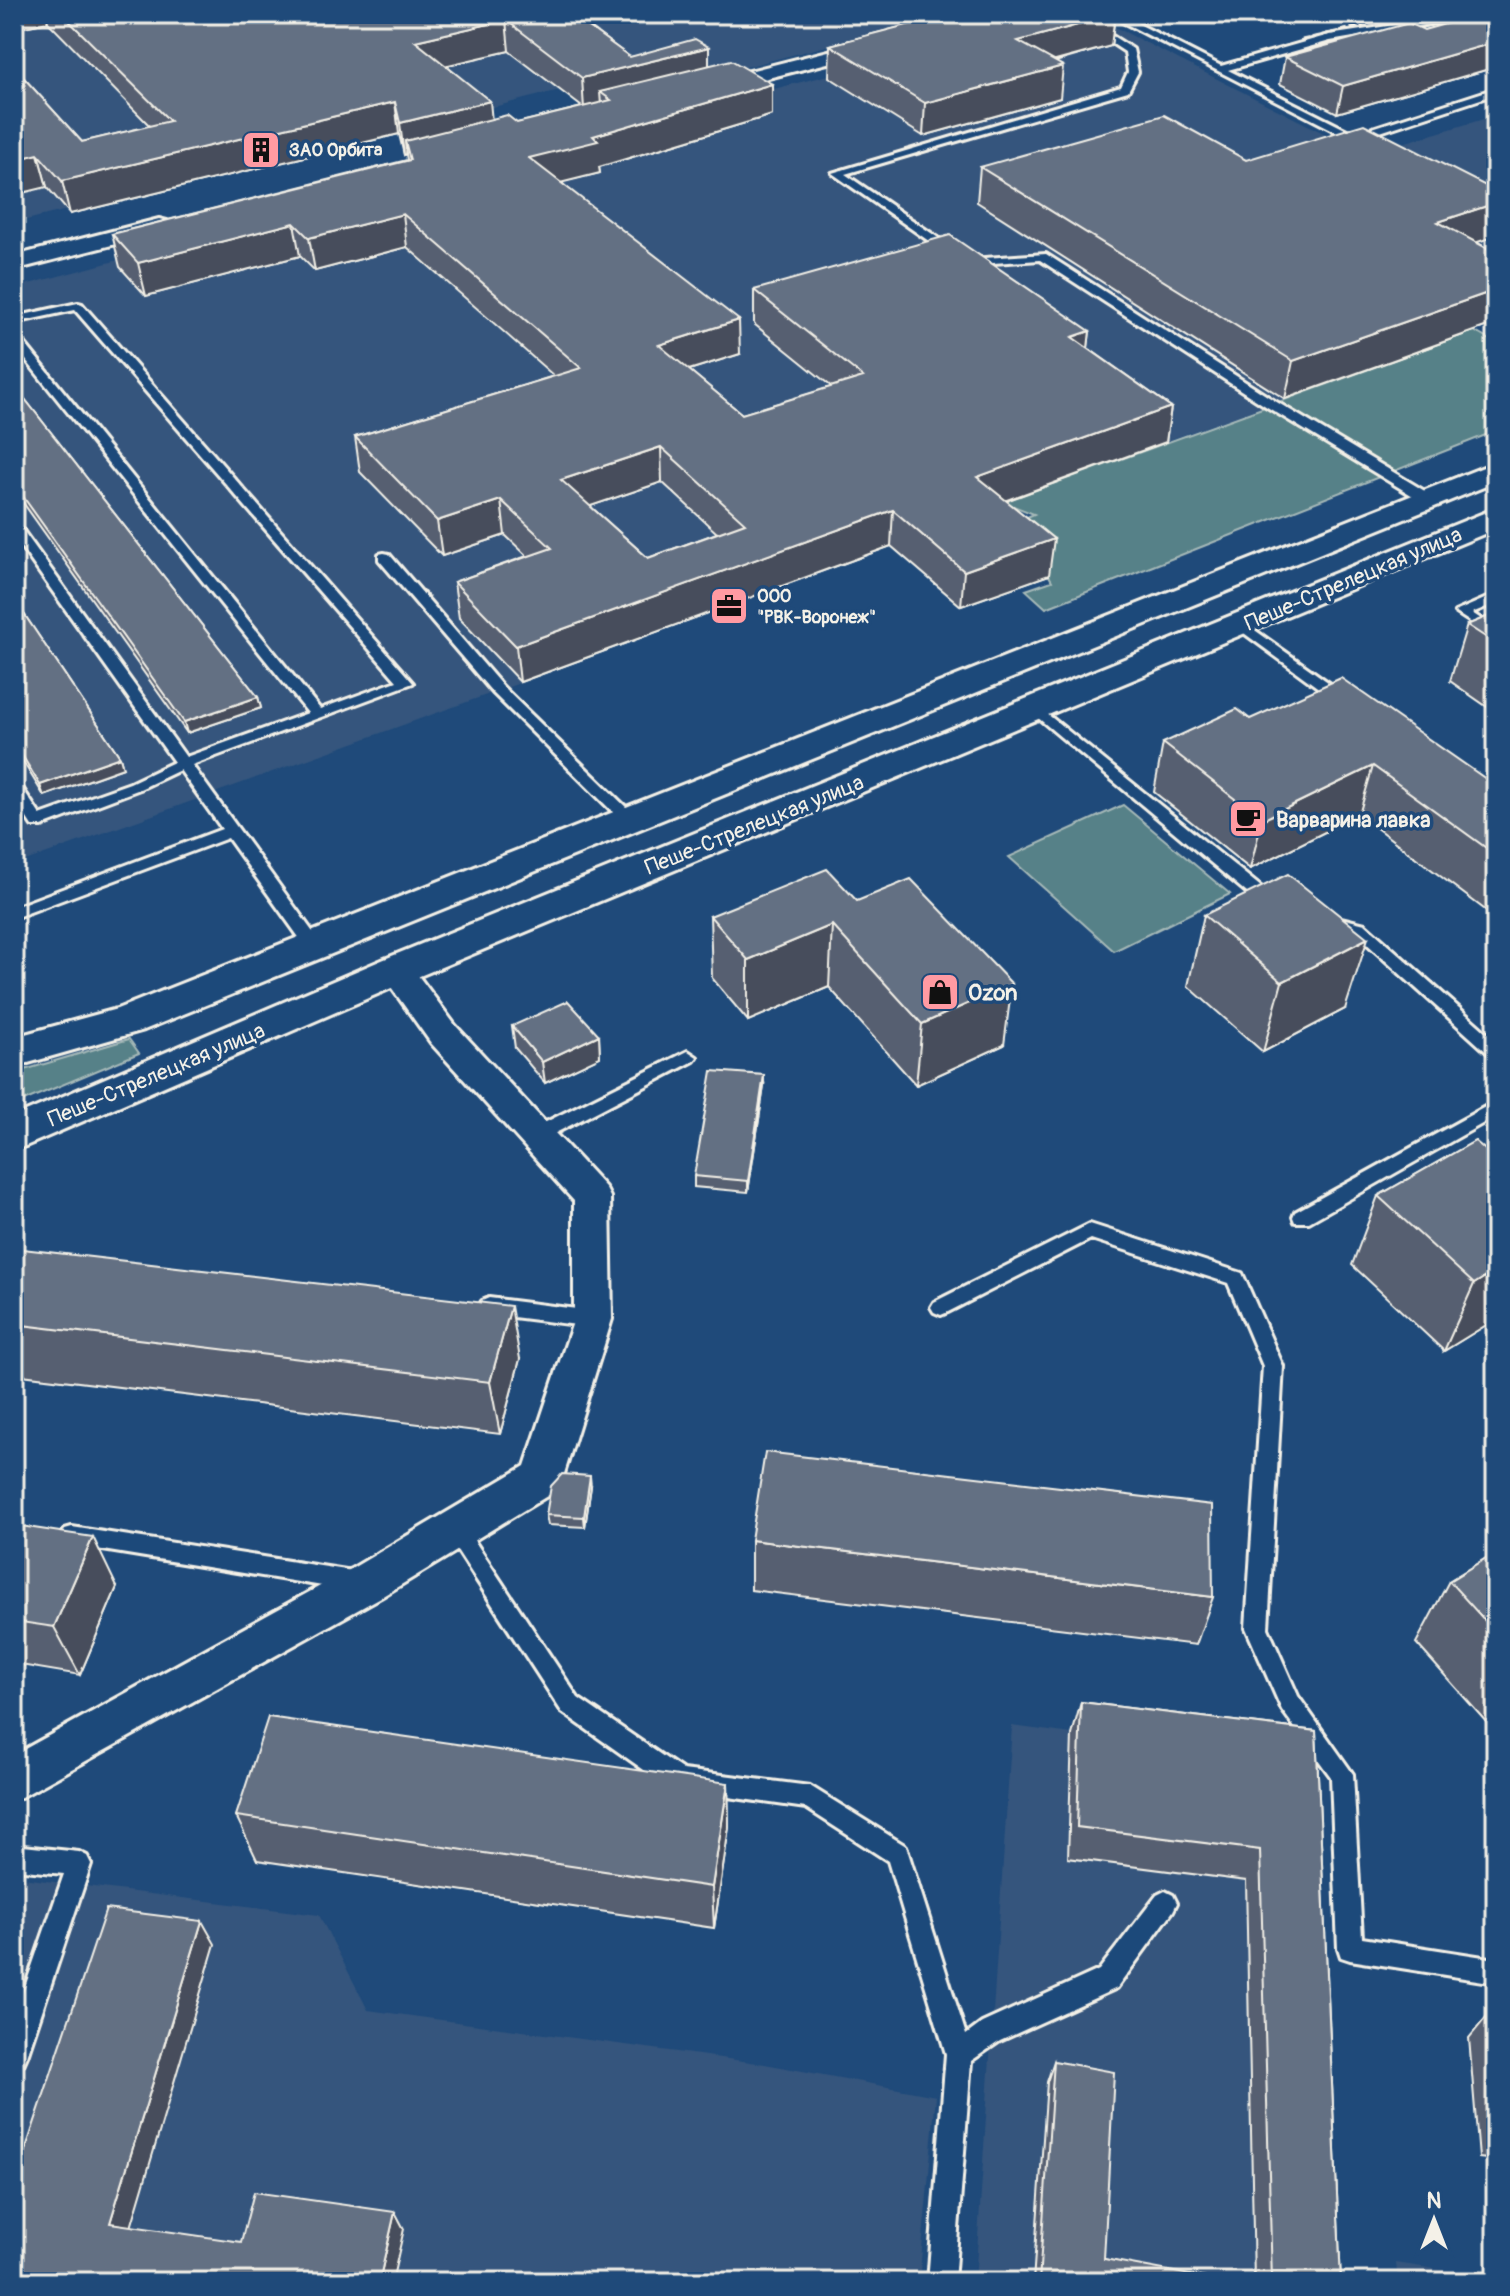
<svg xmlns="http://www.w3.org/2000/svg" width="1510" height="2296" viewBox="0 0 1510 2296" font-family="Pangolin,sans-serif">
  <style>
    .built { fill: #34557d }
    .green { fill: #578188; stroke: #a6b9b8; stroke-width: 2 }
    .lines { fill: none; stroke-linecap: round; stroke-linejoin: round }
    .service-casing { stroke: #f4f1e8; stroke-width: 6 }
    .minor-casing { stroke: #f4f1e8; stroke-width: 6 }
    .secondary-casing { stroke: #f4f1e8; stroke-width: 6 }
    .service { fill: #1f4a7a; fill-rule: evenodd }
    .minor { fill: #1f4a7a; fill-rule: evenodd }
    .secondary { fill: #1f4a7a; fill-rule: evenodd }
    .rail { stroke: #f4f1e8; stroke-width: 3; stroke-dasharray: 7 3; stroke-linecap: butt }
    .wall { fill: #565f71; stroke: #f4f1e8; stroke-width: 2; fill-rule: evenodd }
    .shaded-wall { fill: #464e5c; stroke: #f4f1e8; stroke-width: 2 }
    .building { fill: #646f83; stroke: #f4f1e8; stroke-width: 2; fill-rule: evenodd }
    .labels { text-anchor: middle; stroke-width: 7; stroke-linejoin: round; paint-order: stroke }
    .far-poi-label { font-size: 18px; font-weight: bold; fill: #f4f1e8; stroke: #1f4a7a; text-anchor: start }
    .street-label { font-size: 22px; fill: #f4f1e8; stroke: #1f4a7a }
    .poi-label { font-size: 22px; font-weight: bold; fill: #f4f1e8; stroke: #1f4a7a; text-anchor: start }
  </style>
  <rect width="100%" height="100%" fill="#1f4a7a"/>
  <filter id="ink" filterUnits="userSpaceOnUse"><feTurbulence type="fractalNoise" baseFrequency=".0125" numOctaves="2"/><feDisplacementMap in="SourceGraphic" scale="16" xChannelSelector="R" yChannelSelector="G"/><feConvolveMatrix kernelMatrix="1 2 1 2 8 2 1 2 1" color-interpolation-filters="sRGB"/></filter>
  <g filter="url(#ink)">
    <g class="built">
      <polygon points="14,14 950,14 708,77 587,97 560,90 70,214 67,210 14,223"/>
      <polygon points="1115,27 1343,143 1386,148 1487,118 1496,122 1496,323 850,554 856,559 571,664 563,657 547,664 553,671 14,865 14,288 447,172 892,59 1090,34"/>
      <polygon points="1012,1726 1300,1764 1321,2282 975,2282"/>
      <polygon points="14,1877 319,1915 368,2010 765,2064 936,2096 919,2282 14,2282"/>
      <polygon points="1396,2263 1482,2276 1483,2282 1398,2282"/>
    </g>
    <g class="green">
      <polygon points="1474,331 1496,344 1496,431 1046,608 1026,590 1052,581 1018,521 1034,514 1003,502"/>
      <polygon points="1123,805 1230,894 1114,951 1009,857"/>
      <polygon points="129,1039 139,1053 14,1105 14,1073"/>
    </g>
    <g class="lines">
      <g class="service-casing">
        <g id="service">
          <polygon points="1067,14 1078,14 1133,49 1138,72 1128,91 845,174 969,259 1046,254 1275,401 1433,496 1433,502 1423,502 1267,407 1040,260 963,265 832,173 1121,87 1128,72 1125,52"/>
          <polygon points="1107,14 1119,14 1221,66 1329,35 1466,14 1489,14 1330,41 1228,70 1347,130 1363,131 1496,88 1496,94 1368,136 1345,136"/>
          <polygon points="78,303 82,304 413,683 192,765 320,942 322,946 320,950 308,950 228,838 14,918 14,907 222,829 180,770 140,789 42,826 32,826 14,798 14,781 19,783 40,815 130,783 174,762 14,537 14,524 19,525 186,757 308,713 14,345 14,333 18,335 320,709 397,681 75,310 14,323 14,317"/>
          <polygon points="384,553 389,554 503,687 634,815 637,819 634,823 624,823 493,693 379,560 379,554"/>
          <polygon points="1496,594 1496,603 1472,613 1496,629 1496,639 1455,612"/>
          <polygon points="1242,621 1349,697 1349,703 1339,703 1237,628 1235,625"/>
          <polygon points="1036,705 1277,900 1279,904 1277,908 1265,908 1031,712 1029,709"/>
          <polygon points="1333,916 1365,924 1496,1041 1496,1057 1490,1055 1354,932 1327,926 1325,922"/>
          <polygon points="688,1051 697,1057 694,1061 542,1140 530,1140 527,1135 530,1130"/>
          <polygon points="1496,1101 1496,1116 1309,1222 1295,1222 1293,1217 1295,1212"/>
          <polygon points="1090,1224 1242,1273 1283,1366 1268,1628 1298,1696 1353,1774 1362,1938 1496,1959 1496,1983 1350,1960 1341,1957 1338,1948 1331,1777 1282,1710 1246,1628 1263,1366 1228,1283 1091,1239 948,1312 941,1315 934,1312 931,1307 934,1302"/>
          <polygon points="489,1298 593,1311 600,1313 603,1319 600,1325 593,1327 489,1314 482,1311 479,1306 482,1301"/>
          <polygon points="455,1520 462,1522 578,1698 683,1770 810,1786 906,1846 966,2035 982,2023 1099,1970 1157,1895 1165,1891 1173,1895 1177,1903 1173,1911 1117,1988 1000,2041 971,2061 954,2282 928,2282 946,2054 888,1861 806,1808 671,1789 562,1712 448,1536 445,1529 448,1522"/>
          <polygon points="72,1527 359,1572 367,1575 370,1582 367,1589 359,1592 72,1545 65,1543 61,1536 65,1529"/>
          <polygon points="14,1845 79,1852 87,1856 91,1864 27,2056 23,2065 14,2069 14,2019 64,1874 14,1869"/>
        </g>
      </g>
      <g class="minor-casing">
        <g id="minor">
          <polygon points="876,39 883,41 885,45 883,49 709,93 699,87 702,83"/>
          <polygon points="159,219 167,221 170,226 167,231 14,270 14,256"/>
          <polygon points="396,958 408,962 455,1025 605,1187 610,1197 612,1319 563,1477 557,1490 381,1597 14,1801 14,1755 351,1569 525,1466 574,1319 574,1201 431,1043 379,970 384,962"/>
        </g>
      </g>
      <g class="secondary-casing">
        <g id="secondary">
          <polygon points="1496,462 1496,482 144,1030 14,1067 14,1037 117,1009"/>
          <polygon points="1496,508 1496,529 410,980 14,1151 14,1117 382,960"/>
        </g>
      </g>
      <use href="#service" class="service"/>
      <use href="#minor" class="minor"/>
      <use href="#secondary" class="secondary"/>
      <polyline class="rail" points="1302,40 1411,14"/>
    </g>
    <g class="wall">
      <path d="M14 14H571L630 57 709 47V65L772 84V115L599 167 600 173 561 182 740 354 689 370 742 414 832 387 754 324V290L1090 331 1088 348 1171 407 1166 442 1006 501 1049 575 961 606 891 546 520 682 459 618 454 582 527 556 505 535 442 556 360 472 355 437 554 376 407 247 315 271 300 256 146 296 120 267 112 234 407 160 406 154 404 155 399 134 70 214 47 187 14 67 82 142 150 126 48 22 14 29ZM509 51 582 107 517 123 492 119 446 65ZM662 482 717 533 648 558 590 506Z"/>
      <polygon points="895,14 1112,14 1115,15 1111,46 1055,62 1060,98 923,136 829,77 830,45 912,24"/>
      <polygon points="1496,14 1496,67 1337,113 1280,84 1285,57 1424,30"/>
      <polygon points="1246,160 1496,191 1496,236 1476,242 1496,253 1496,323 1285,399 977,202 980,167"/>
      <polygon points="14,385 258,697 261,708 187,733 14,490"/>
      <polygon points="14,599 120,757 123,768 44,796 14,747"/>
      <polygon points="1496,613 1496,713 1450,681 1467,625"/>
      <polygon points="1250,719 1496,786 1496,918 1359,815 1250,869 1154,792 1163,743"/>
      <polygon points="857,901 1004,1045 916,1085 829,987 748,1021 712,978 710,916"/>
      <polygon points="1204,915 1345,1009 1263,1052 1188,986"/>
      <polygon points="512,1026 599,1035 600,1057 545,1083 515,1048"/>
      <polygon points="764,1086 748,1192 694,1187 694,1176"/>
      <polygon points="1475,1141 1496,1319 1444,1351 1352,1265 1378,1196"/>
      <polygon points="14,1248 520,1359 500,1434 14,1374"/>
      <polygon points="591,1486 585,1527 548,1525 546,1515"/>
      <polygon points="14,1525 117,1587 80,1675 14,1664"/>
      <polygon points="751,1540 1213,1597 1196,1645 751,1590"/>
      <polygon points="1496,1552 1496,1733 1416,1643 1449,1581"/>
      <polygon points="1081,1702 1316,1731 1341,2282 1254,2282 1246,1881 1068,1858 1072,1735"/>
      <polygon points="728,1783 729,1827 714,1928 257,1860 236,1816"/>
      <polygon points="1496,2005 1496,2160 1479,2158 1469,2038"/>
      <polygon points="1054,2061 1104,2259 1207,2282 1033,2282 1047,2082"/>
    </g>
    <g class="shaded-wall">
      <polygon points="14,14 46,14 48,22 14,29"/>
      <polygon points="916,14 939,14 938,20 916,26"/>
      <polygon points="1115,15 1111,46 1015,72 1018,41"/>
      <polygon points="506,20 509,51 418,72 415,41"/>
      <polygon points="1496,42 1496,67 1337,113 1343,86"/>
      <polygon points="709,47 709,78 600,92 601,105 584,109 582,78"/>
      <polygon points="1063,66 1060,98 923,136 925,103"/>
      <polygon points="772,84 772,115 599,167 600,173 532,190 529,158 593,136"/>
      <polygon points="490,101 493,132 405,141 406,154 404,155 400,123"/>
      <polygon points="395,102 399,134 70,214 62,181"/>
      <polygon points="38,154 47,187 14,195 14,160"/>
      <polygon points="1496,203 1496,236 1429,258 1438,222"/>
      <polygon points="403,214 407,247 315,271 309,238"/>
      <polygon points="294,223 300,256 146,296 138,263"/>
      <polygon points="1496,290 1496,323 1285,399 1293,361"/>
      <polygon points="739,320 740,354 660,379 659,345"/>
      <polygon points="1090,331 1086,365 1072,337"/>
      <polygon points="1171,407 1166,442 974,512 977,477"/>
      <polygon points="661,447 662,482 564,515 561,480"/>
      <polygon points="501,500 505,535 442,556 437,521"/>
      <polygon points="893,510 891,546 520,682 516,646"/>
      <polygon points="1054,539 1049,575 961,606 964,571"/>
      <polygon points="258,697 261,708 187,733 184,722"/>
      <polygon points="120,757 123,768 44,796 40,785"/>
      <polygon points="1373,766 1359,815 1250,869 1262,820"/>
      <polygon points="832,925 829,987 748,1021 748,960"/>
      <polygon points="1368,938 1345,1009 1263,1052 1282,982"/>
      <polygon points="1012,984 1004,1045 916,1085 922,1024"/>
      <polygon points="599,1035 600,1057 545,1083 542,1062"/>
      <polygon points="764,1075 764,1086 748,1192 748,1181"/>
      <polygon points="1496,1270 1496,1319 1444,1351 1474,1284"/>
      <polygon points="511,1306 520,1359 500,1434 490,1382"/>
      <polygon points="590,1476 591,1486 585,1527 584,1517"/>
      <polygon points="93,1537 117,1587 80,1675 54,1627"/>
      <polygon points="728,1783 729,1827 714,1928 712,1887"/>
      <polygon points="202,1921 215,1944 127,2241 110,2223"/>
      <polygon points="395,2212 404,2229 392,2282 379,2282"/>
    </g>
    <g class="building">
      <polygon points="62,14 571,14 630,57 695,39 709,47 582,78 506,20 415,41 490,101 400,123 395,102 62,181 38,154 14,160 14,67 82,142 170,121"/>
      <polygon points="949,14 1112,14 1115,15 1018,41 1063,66 925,103 830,45"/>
      <polygon points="1481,14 1496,14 1496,42 1343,86 1285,57 1409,23 1424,30"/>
      <path d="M731 60 772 84 593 136 598 141 529 158 739 320 659 345 742 414 863 377 754 290 950 235 1090 331 1072 337 1171 407 977 477 1054 539 964 571 893 510 516 646 454 582 552 548 501 500 437 521 355 437 581 368 403 214 309 238 294 223 138 263 112 234 410 160 405 141 507 115 517 123 611 100 600 92ZM661 447 745 523 648 558 561 480Z"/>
      <polygon points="1164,115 1246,160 1364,124 1496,191 1496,203 1438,222 1496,253 1496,290 1293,361 980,167"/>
      <polygon points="14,385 258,697 184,722 14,484"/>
      <polygon points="14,599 120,757 40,785 14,742"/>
      <polygon points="1496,613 1496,644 1467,625"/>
      <polygon points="1341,678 1496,786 1496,855 1373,766 1262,820 1163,743 1237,709 1250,719"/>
      <polygon points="827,869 857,901 911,879 1012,984 922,1024 832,925 748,960 710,916"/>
      <polygon points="1288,874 1368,938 1282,982 1204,915"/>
      <polygon points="568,1001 599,1035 542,1062 512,1026"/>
      <polygon points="712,1071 764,1075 748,1181 694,1176"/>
      <polygon points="1475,1141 1496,1159 1496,1270 1474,1284 1378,1196"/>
      <polygon points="14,1248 511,1306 490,1382 14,1324"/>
      <polygon points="765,1452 1212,1505 1213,1597 751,1540"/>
      <polygon points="562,1474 590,1476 584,1517 546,1515 551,1486"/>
      <polygon points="14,1525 93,1537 54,1627 14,1621"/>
      <polygon points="1496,1552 1496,1633 1449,1581"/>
      <polygon points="1081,1702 1316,1731 1341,2282 1272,2282 1260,1850 1077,1827"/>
      <polygon points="268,1717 728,1783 712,1887 236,1816"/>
      <polygon points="106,1909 202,1921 110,2223 241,2242 254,2192 395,2212 379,2282 14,2282 14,2184"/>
      <polygon points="1054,2061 1114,2072 1104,2259 1207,2278 1207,2282 1039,2282"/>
    </g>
  </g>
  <defs>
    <g id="building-square" transform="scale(2)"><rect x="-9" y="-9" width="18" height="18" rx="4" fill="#ff9aa2" stroke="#1f4a7a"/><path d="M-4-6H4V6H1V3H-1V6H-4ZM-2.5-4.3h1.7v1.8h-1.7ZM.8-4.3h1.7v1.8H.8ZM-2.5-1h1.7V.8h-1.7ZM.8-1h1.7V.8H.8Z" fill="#111"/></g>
    <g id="office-square" transform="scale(2)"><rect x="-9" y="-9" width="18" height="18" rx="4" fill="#ff9aa2" stroke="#1f4a7a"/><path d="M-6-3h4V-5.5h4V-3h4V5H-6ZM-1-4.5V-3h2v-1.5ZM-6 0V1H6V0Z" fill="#111"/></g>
    <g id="cafe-square" transform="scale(2)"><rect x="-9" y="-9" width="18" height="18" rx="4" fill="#ff9aa2" stroke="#1f4a7a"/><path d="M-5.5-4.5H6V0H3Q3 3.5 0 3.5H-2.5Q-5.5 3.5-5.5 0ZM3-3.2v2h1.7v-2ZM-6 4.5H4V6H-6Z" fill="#111"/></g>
    <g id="shop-square" transform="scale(2)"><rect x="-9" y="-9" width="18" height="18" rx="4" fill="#ff9aa2" stroke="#1f4a7a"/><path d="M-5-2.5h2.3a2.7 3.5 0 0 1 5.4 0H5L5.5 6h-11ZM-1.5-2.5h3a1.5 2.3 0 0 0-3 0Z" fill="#111"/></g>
  </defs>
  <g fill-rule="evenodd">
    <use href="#building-square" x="261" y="150"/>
    <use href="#office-square" x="729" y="606"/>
    <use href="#cafe-square" x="1248" y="819"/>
    <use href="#shop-square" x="940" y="992"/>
  </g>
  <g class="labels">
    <g class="far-poi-label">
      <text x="289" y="156">ЗАО Орбита</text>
      <text x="757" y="602">ООО<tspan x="757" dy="21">"РВК-Воронеж"</tspan></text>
    </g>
    <g class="street-label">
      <text transform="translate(1353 578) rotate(-23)" y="8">Пеше-Стрелецкая улица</text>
      <text transform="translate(754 824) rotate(-22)" y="8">Пеше-Стрелецкая улица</text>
      <text transform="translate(156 1074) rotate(-23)" y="8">Пеше-Стрелецкая улица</text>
    </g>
    <g class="poi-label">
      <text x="1276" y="827">Варварина лавка</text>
      <text x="968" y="1000">Ozon</text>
    </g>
  </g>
  <rect width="1510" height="2296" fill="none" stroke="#1f4a7a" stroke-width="48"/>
  <rect x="24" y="24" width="1462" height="2248" fill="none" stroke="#f4f1e8" stroke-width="3" filter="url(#ink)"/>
  <g transform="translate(1434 2220)" stroke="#1f4a7a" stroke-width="6" paint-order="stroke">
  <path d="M0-6L14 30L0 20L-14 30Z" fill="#f4f1e8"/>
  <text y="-12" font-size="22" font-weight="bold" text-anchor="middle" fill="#f4f1e8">N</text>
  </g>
</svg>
